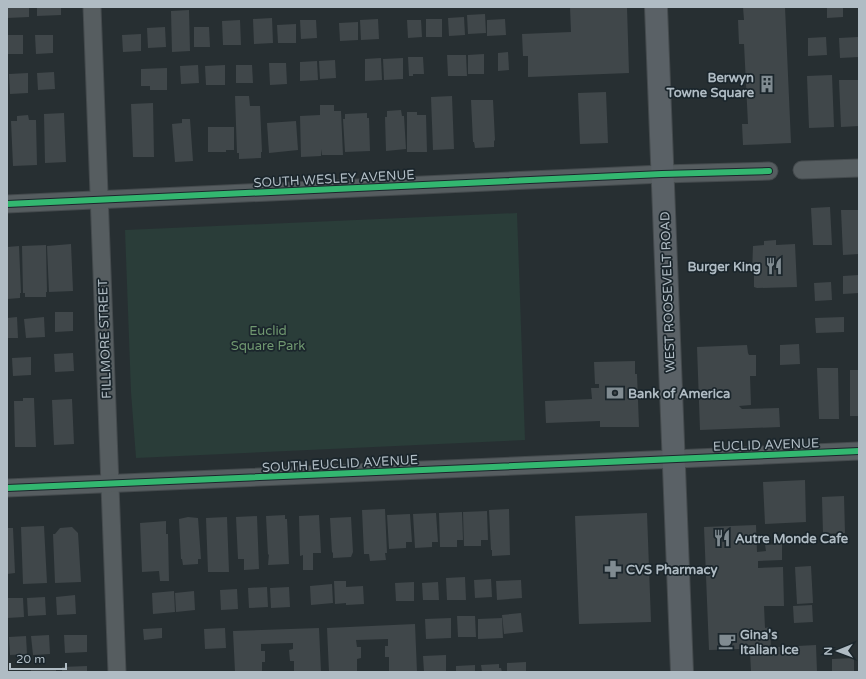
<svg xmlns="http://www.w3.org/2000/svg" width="866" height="679" viewBox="0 0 866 679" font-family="'Varela Round',sans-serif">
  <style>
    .green { fill: #2a3d39 }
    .building { fill: #40474a }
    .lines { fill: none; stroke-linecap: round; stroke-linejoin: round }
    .minor-casing { stroke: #444a4d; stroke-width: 19 }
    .secondary-casing { stroke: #444a4d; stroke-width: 24 }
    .minor { stroke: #565d60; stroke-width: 17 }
    .secondary { stroke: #5a6166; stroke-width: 22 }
    .cycleway-casing { stroke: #1b262c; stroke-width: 8 }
    .cycleway { stroke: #33b770; stroke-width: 6 }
    .labels { text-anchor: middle; stroke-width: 3.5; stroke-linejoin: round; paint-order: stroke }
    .poi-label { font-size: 13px; font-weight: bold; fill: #b0bcc4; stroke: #1b262c; text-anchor: start }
    .street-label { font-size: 13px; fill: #b0bcc4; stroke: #1b262c }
    .park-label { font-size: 13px; fill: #709870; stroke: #1b262c }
  </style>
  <rect width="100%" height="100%" fill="#272f32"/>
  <polygon class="green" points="517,213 525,440 136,458 131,392 125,230"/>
  <g class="building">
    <polygon points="7,7 29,7 29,17 7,18"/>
    <polygon points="37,7 61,7 61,15 37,16"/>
    <polygon points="570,7 627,7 629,73 528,77 528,56 523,56 522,34 571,32"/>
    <polygon points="743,7 785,7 791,143 743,145 742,124 748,124 744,44 739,44 738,20 744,20"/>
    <polygon points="827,7 843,7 843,17 827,18"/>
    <polygon points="189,10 190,51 172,52 171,11"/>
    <polygon points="485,14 486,33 468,34 467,15"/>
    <polygon points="464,17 465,35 449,36 448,18"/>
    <polygon points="272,18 273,43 254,44 253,19"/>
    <polygon points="378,19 379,39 361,40 360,20"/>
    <rect x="426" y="19" width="16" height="18"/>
    <polygon points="505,19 506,35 487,36 487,20"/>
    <polygon points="240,20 241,45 223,45 222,21"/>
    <polygon points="300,20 316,20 317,38 301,39"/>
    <polygon points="407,20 421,20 422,37 408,38"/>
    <polygon points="358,22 358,40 340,41 339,23"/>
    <polygon points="296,24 296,43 278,43 277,25"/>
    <polygon points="165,27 166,47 148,48 147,28"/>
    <polygon points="194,27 209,27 210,47 194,47"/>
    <polygon points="141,34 141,51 123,52 122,35"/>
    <rect x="7" y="35" width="16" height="19"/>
    <polygon points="35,35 53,35 53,53 36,54"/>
    <polygon points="826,37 827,55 808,56 808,38"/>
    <polygon points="858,37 859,57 840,58 839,38"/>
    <polygon points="508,52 509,70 498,71 498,53"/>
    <polygon points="484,54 484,74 468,74 468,55"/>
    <polygon points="447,55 466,55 467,76 448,76"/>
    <polygon points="408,57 423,57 424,74 413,74 413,76 409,76"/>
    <polygon points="381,58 382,80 365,81 365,59"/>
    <polygon points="403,58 403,79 384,80 383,59"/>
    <polygon points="335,60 336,78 320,79 319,61"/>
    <polygon points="317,61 318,80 300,81 300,62"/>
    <polygon points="269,63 286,63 287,84 270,85"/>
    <polygon points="198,65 199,83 181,84 180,66"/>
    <polygon points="225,65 225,85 206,85 205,66"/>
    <polygon points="236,65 252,65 253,83 236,83"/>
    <polygon points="167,68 167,90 150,90 150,86 141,86 141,69"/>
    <polygon points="54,72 55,89 38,90 37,73"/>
    <polygon points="28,73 28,93 10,94 9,74"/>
    <polygon points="832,75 834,127 809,128 807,76"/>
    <polygon points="839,80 859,80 859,126 841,127"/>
    <polygon points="606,92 608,143 580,144 578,93"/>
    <polygon points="235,96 249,96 250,106 260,106 262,152 261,152 261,158 239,159 239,153 237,153"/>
    <polygon points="452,96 454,149 433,150 431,97"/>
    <polygon points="471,100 493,100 495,140 494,141 494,147 475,148 474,142 473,142"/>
    <polygon points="153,103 154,157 133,157 131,104"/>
    <polygon points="320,105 334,105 334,111 341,111 343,155 322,155 321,149 321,156 301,157 300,116 320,115"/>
    <polygon points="401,110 402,116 404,116 406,149 386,151 385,117 387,117 387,111"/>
    <polygon points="407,112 417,112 417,115 426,115 427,152 407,152"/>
    <polygon points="64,113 66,162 45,163 44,114"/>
    <polygon points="367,113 367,118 369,118 370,151 345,152 343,119 345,119 345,114"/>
    <polygon points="28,115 29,120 36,120 37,165 13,166 11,121 17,121 17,116"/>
    <polygon points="182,119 190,119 193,161 175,162 172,124 182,123"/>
    <polygon points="296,121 298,150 269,153 267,123"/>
    <polygon points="208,127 234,127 234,150 226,150 226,152 208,152"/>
    <polygon points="830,207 832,245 813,245 811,208"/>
    <polygon points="841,210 859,210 859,254 843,255"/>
    <polygon points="776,240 776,245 795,244 797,287 757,288 754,287 754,273 752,273 753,246 764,245 764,241"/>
    <polygon points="71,244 73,291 49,292 47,246"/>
    <polygon points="46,245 47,292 46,292 46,297 25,297 25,293 23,293 22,246"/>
    <polygon points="19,246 21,293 20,293 20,298 7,299 7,247"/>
    <polygon points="859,275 859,293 843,294 843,276"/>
    <polygon points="831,282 832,300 815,301 814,283"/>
    <polygon points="55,312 73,312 73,331 55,332"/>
    <polygon points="17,317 18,338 7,338 7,318"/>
    <polygon points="44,317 45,337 26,338 24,319"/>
    <polygon points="844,317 844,332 816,333 815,318"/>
    <polygon points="799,344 800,364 780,365 780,345"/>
    <polygon points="747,345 748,353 749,355 756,355 756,376 750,376 751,405 739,406 742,409 779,408 780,427 700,430 697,347"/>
    <polygon points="73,353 74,371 55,372 54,354"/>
    <polygon points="31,357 31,375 13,376 12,358"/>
    <polygon points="635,361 635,374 637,374 639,427 600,427 600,421 546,423 545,401 592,399 591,388 599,388 599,384 595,384 594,362"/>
    <polygon points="817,368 838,368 839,419 819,419"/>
    <rect x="850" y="370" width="9" height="46"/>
    <polygon points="23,398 34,398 36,447 15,447 14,401 23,401"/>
    <polygon points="72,399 74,444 54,445 52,400"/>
    <polygon points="805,480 806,522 765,524 763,482"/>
    <polygon points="844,496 845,533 823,534 822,497"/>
    <polygon points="385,509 387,553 385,553 386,560 370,561 369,554 364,554 362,510"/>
    <polygon points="509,509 510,555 492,556 492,550 491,550 489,510"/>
    <polygon points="487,511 488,540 481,540 481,546 464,546 463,512"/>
    <polygon points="462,512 463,540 457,540 457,547 440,547 439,513"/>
    <polygon points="436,513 438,542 432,542 432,547 415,548 413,514"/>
    <polygon points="647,513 651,622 579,624 575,516"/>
    <polygon points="410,514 412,542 406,542 406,548 389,549 387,515"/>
    <polygon points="285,515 285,519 287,519 289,564 268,565 269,554 268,555 266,516"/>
    <polygon points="319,515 321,553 313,553 313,570 303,570 303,555 300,556 299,516"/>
    <polygon points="257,516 259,569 244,570 244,559 238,559 236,517"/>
    <polygon points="188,517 198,518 201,559 198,559 198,564 183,565 182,559 181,559 179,519"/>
    <polygon points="227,517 229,572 208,572 206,518"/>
    <polygon points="351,517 353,552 351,557 333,558 333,552 332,553 330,518"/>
    <polygon points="166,521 166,534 168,534 169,581 160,581 159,571 142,572 140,523"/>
    <polygon points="756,525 757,552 766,551 765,545 782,544 782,560 758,561 758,568 783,567 784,606 764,606 765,628 770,627 771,648 709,650 704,527"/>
    <polygon points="44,526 47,583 23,584 21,527"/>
    <polygon points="72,527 78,533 81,582 55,583 53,534 55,534 60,528"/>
    <polygon points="7,528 13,528 15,573 7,574"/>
    <polygon points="811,566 813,603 797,604 795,567"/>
    <polygon points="465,577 466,600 447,600 446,578"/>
    <polygon points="491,579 492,597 475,598 474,580"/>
    <polygon points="521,580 522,598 497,600 496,581"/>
    <polygon points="334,581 346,581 346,587 363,586 364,604 346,605 346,603 335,604"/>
    <polygon points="414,582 414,601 396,601 395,583"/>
    <polygon points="438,582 439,600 423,600 422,583"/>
    <polygon points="332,584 333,603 311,605 310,586"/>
    <polygon points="267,587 268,607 249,608 248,588"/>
    <polygon points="289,587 290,607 271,608 270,588"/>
    <polygon points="237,589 238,609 221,610 220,590"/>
    <polygon points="174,591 175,612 153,614 152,593"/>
    <polygon points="194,591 195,610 176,612 175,593"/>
    <polygon points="75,595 76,614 57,615 56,597"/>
    <polygon points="45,597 46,615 28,616 27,598"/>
    <polygon points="7,598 23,598 24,617 7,618"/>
    <polygon points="812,605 813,622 794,623 793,606"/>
    <polygon points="521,613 523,632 504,634 502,615"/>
    <polygon points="457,616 475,616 476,637 458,637"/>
    <polygon points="451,618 451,638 426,639 425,619"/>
    <polygon points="502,618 503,638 478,639 478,619"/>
    <polygon points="415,624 417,672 389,672 389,657 385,657 385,646 388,646 388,639 356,640 357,647 361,647 361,658 357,659 357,672 329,672 327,628"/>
    <polygon points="162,628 162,638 144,640 143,629"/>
    <polygon points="225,628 226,648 205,649 204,629"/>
    <polygon points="319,628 321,672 294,672 294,661 290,661 289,650 293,649 293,643 261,644 261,651 265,651 265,662 262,662 262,672 235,672 233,631"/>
    <polygon points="49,635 50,654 33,655 31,636"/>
    <polygon points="64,635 87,635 87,652 65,653"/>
    <polygon points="26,636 27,654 10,655 9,637"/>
    <polygon points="816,645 817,672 747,672 751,671 750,653 778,652 778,647"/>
    <polygon points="446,655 446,672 424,672 423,656"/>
    <polygon points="854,658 854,672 832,672 832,659"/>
    <polygon points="526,662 526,672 507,672 507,663"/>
    <polygon points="499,664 499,668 501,668 502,672 482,672 481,665"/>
    <polygon points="475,665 475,672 456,672 456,666"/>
    <polygon points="87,666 87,672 62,672 62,667"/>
    <polygon points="56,669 56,672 31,672 31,670"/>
  </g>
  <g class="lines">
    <g class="minor-casing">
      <g id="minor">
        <polyline points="92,7 117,672"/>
        <polyline points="802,170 859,168"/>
        <polyline points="7,204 662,174 769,171"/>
        <polyline points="7,488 859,451"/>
      </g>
    </g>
    <g class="secondary-casing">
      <polyline id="secondary" points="656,7 682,672"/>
    </g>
    <use href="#minor" class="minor"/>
    <use href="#secondary" class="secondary"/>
    <g class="cycleway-casing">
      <g id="cycleway">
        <polyline points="7,204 662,174 769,171"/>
        <polyline points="7,488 859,451"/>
      </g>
    </g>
    <use href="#cycleway" class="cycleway"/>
  </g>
  <defs>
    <g id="building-bare" transform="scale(1.38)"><path d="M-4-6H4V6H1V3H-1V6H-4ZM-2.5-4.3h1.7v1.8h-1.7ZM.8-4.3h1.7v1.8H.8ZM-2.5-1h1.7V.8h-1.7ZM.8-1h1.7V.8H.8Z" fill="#808b91" stroke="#1b262c" stroke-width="2.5" paint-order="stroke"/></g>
    <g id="restaurant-bare" transform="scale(1.38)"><path d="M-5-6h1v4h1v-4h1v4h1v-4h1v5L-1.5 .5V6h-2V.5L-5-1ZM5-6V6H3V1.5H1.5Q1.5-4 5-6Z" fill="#808b91" stroke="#1b262c" stroke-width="2.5" paint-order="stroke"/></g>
    <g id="bank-bare" transform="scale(1.38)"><path d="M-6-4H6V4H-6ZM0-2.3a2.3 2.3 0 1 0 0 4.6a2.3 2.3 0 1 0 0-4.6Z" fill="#808b91" stroke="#1b262c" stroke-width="2.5" paint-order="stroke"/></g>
    <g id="pharmacy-bare" transform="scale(1.38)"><path d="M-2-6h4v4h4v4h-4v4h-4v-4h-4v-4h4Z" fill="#808b91" stroke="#1b262c" stroke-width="2.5" paint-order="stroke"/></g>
    <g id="cafe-bare" transform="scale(1.38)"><path d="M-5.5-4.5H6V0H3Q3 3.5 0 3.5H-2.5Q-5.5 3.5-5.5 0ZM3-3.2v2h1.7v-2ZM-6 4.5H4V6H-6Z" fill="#808b91" stroke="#1b262c" stroke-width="2.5" paint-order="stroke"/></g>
  </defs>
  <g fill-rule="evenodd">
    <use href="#building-bare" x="767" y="84"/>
    <use href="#restaurant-bare" x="774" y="266"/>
    <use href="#bank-bare" x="615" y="393"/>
    <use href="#restaurant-bare" x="722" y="538"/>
    <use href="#pharmacy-bare" x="613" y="569"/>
    <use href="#cafe-bare" x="727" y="641"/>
  </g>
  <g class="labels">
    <g class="poi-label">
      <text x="754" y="82" text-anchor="end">Berwyn<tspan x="754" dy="15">Towne Square</tspan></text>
      <text x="761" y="271" text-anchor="end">Burger King</text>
      <text x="628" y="398">Bank of America</text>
      <text x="735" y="543">Autre Monde Cafe</text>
      <text x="626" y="574">CVS Pharmacy</text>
      <text x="740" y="639">Gina's<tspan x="740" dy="15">Italian Ice</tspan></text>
    </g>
    <g class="street-label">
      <text transform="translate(334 178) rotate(-3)" y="5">SOUTH WESLEY AVENUE</text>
      <text transform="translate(667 292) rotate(-92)" y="5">WEST ROOSEVELT ROAD</text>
      <text transform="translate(104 339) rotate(-92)" y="5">FILLMORE STREET</text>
      <text transform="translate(766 444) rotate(-2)" y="5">EUCLID AVENUE</text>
      <text transform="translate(340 463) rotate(-3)" y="5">SOUTH EUCLID AVENUE</text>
    </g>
    <g class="park-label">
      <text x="268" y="335">Euclid<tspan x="268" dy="15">Square Park</tspan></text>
    </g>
  </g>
  <rect width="866" height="679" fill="none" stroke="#b0bcc4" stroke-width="16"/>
  <g transform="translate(838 651) rotate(269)" stroke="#1b262c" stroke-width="3" paint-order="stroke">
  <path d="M0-3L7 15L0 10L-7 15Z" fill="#b0bcc4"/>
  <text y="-6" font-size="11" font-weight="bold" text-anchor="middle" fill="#b0bcc4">N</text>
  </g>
  <path d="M10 663v6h56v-6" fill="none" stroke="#b0bcc4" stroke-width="2"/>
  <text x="16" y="663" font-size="12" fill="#b0bcc4" stroke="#1b262c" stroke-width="3" paint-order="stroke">20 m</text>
</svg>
